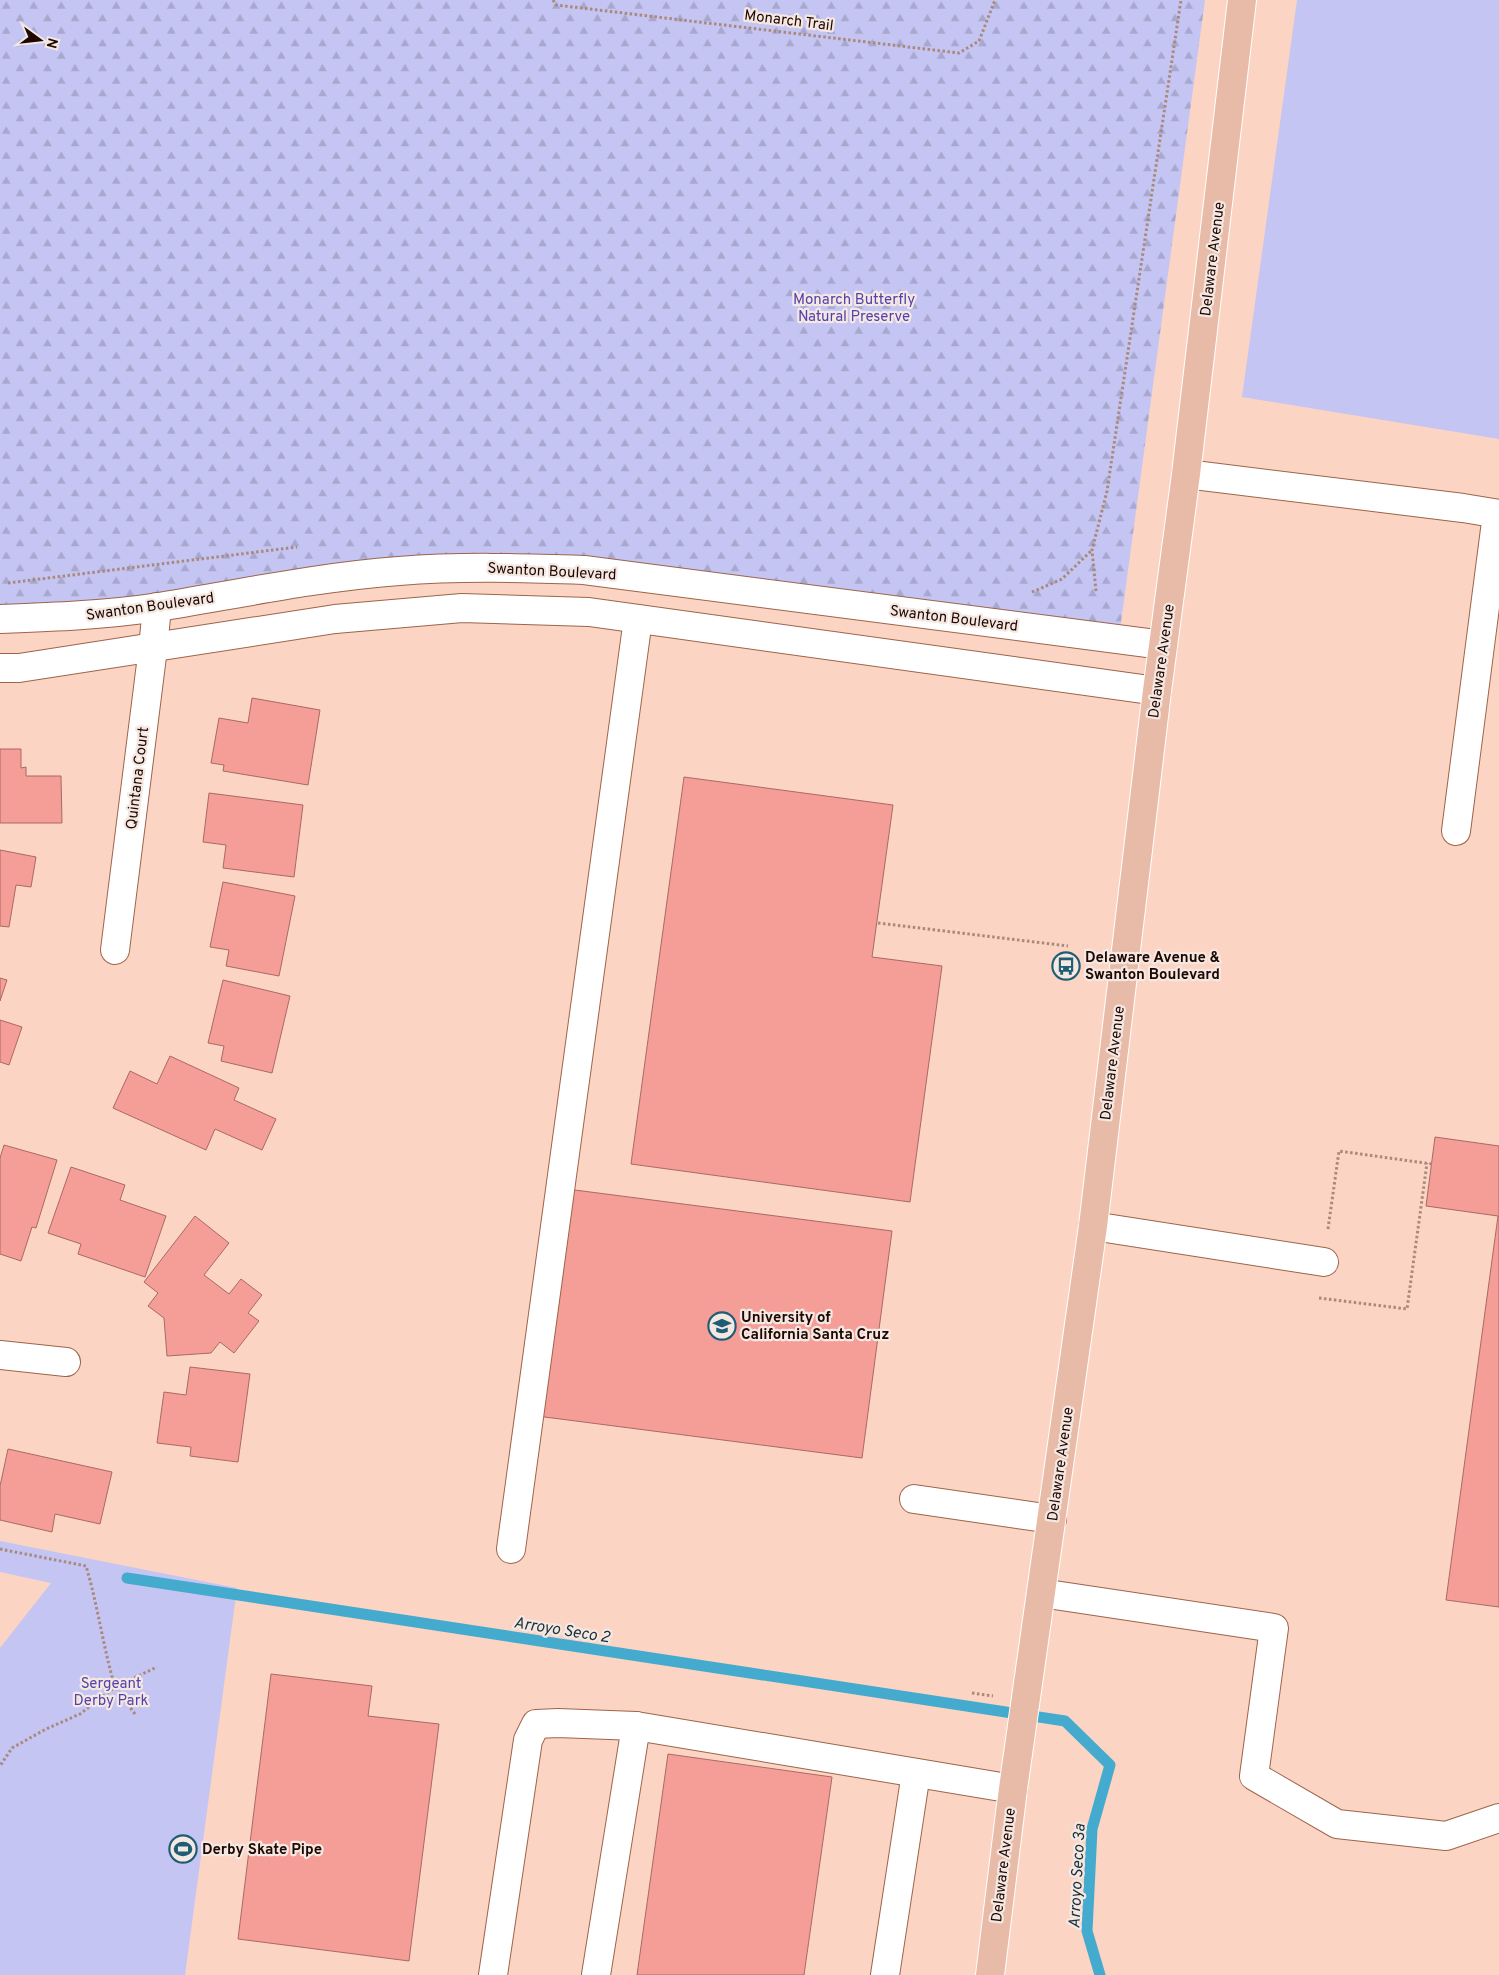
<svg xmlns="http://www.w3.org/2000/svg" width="1499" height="1975" viewBox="0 0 1499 1975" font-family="Overpass,sans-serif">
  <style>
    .green { fill: #c4c5f3 }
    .forest { fill: url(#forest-firs) }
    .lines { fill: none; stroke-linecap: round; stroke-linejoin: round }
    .stream { stroke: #44abce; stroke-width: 11 }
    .building { fill: #f59d97; stroke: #aa6964 }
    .minor-casing { stroke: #9d644a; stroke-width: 30 }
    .major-casing { stroke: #fff; stroke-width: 30 }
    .path { stroke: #aa897c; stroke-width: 3; stroke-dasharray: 2.5 2.5; stroke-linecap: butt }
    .minor { stroke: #fff; stroke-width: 28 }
    .major { stroke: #e7bba7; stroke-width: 28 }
    .labels { text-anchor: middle; stroke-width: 4.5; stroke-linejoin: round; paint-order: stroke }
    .street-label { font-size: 15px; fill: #1e0902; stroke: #f5e7e2 }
    .park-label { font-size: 15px; fill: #5243ad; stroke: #f5e7e2 }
    .poi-label { font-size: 15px; font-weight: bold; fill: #1e0902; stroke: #f5e7e2; text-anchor: start }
    .water-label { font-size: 16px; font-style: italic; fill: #193038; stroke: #f5e7e2 }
  </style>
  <defs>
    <pattern id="forest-firs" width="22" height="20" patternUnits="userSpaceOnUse" patternTransform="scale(1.25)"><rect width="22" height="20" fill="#c4c5f3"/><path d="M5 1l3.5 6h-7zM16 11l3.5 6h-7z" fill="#a8a8cf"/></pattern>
  </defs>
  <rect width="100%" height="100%" fill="#fcd4c3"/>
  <g class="green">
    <polygon points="1297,0 1499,0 1499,439 1242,397"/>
    <polygon points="0,1541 237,1588 185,1975 0,1975 0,1648 51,1583 0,1572"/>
  </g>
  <polygon class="forest" points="0,0 1205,0 1117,652 571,580 384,582 125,625 0,632"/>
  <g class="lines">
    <polyline class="stream" points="127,1578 1065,1721 1110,1765 1092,1829 1087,1931 1100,1975"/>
  </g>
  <g class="building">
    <polygon points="252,698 320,710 308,785 223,771 224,765 211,763 219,718 248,723"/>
    <polygon points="0,749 21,749 21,768 26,767 26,776 61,776 62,823 0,823"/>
    <polygon points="684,777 893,805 872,957 942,966 910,1202 631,1164"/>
    <polygon points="209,793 303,805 294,877 223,868 226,845 203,842"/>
    <polygon points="0,850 36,857 31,887 16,885 9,927 0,926"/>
    <polygon points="223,882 295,896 279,976 226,966 229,950 210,947"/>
    <polygon points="0,978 7,980 0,1001"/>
    <polygon points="223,980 290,996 272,1073 221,1061 224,1046 208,1043"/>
    <polygon points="0,1020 22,1027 9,1065 0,1062"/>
    <polygon points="170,1056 239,1088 234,1100 276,1119 262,1150 215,1129 206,1150 113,1108 130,1071 157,1084"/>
    <polygon points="1435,1137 1499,1146 1499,1607 1446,1600 1498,1216 1426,1206"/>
    <polygon points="4,1145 57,1160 36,1228 32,1227 21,1261 0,1254 0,1158"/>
    <polygon points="71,1167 125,1185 120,1200 166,1216 145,1277 78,1254 81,1244 48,1233"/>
    <polygon points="567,1189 892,1231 862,1458 537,1416"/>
    <polygon points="195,1216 229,1243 204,1275 229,1294 241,1279 262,1295 248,1313 259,1321 234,1353 220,1342 211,1353 167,1356 164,1318 148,1306 158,1293 144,1282"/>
    <polygon points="190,1367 250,1374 238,1462 190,1456 191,1447 157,1443 164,1392 186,1395"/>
    <polygon points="8,1449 112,1472 100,1524 55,1514 52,1532 0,1520 0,1486"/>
    <polygon points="271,1674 372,1686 368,1716 439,1724 409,1961 238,1939"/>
    <polygon points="668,1754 832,1777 804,1975 637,1975"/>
  </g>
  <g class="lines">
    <g class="minor-casing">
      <g id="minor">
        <polyline points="1186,474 1463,508 1499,514"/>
        <path d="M0 619C53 617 106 615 159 607 238 594 318 577 399 571 461 566 523 568 584 570L1163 645"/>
        <polyline points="0,668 19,668 335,619 462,608 589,612 1157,691"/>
        <polyline points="1456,831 1497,514"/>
        <polyline points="115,950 153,648 157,607"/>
        <polyline points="1093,1226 1324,1262"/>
        <polyline points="0,1355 66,1362"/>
        <polyline points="914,1499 1052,1519"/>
        <polyline points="511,1549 638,619"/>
        <polyline points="1041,1593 1274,1628 1254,1776 1337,1824 1446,1836 1499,1818"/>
        <polyline points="493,1975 528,1740 536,1724 558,1723 636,1726"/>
        <polyline points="596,1975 636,1726 1013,1789"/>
        <polyline points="885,1975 916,1773"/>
      </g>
    </g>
    <g class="major-casing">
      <polyline id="major" points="990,1975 1013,1789 1093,1226 1157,691 1186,474 1242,0"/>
    </g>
    <g class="path">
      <polyline points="553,0 556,5 959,53 979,41 995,0"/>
      <polyline points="8,583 297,547"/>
      <polyline points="1096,591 1092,550 1107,491 1181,0"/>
      <polyline points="1032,592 1062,579 1092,550"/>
      <polyline points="878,923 1068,946"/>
      <polyline points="1328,1229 1339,1151 1432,1164"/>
      <polyline points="1319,1298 1407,1309 1427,1163"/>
      <path d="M0 1549 86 1566C98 1606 103 1647 115 1687L80 1714 46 1729 12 1748 0 1766"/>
      <polyline points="972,1693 993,1696"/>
      <polyline points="135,1714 115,1687 157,1667"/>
    </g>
    <use href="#minor" class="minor"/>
    <use href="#major" class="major"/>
  </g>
  <defs>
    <g id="bus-ring" transform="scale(1.4375)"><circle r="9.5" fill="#f5e7e2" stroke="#1e5e74" stroke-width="1.5"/><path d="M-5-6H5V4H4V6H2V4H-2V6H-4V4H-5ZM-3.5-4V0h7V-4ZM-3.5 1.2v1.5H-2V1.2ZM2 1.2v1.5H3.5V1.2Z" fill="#1e5e74"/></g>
    <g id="university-ring" transform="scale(1.4375)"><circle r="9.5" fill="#f5e7e2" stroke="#1e5e74" stroke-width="1.5"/><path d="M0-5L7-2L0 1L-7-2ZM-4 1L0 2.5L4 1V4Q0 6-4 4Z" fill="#1e5e74"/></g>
    <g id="stadium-ring" transform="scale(1.4375)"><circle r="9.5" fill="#f5e7e2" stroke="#1e5e74" stroke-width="1.5"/><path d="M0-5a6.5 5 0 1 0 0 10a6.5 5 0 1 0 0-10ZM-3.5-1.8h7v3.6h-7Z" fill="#1e5e74"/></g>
  </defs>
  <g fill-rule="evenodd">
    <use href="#bus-ring" x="1066" y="966"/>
    <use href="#university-ring" x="722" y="1326"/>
    <use href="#stadium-ring" x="183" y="1849"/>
  </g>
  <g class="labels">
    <g class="street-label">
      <text transform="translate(789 20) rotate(7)" y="5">Monarch Trail</text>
      <text transform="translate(1212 259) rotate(-83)" y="5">Delaware Avenue</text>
      <text transform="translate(552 571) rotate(3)" y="5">Swanton Boulevard</text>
      <text transform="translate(150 606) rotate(-8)" y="5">Swanton Boulevard</text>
      <text transform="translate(954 618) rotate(7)" y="5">Swanton Boulevard</text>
      <text transform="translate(1161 661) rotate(-82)" y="5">Delaware Avenue</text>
      <text transform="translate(137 778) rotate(-83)" y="5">Quintana Court</text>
      <text transform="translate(1112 1063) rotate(-83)" y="5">Delaware Avenue</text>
      <text transform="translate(1060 1464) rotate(-82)" y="5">Delaware Avenue</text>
      <text transform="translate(1003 1865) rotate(-83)" y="5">Delaware Avenue</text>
    </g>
    <g class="park-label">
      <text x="854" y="304">Monarch Butterfly<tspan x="854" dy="17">Natural Preserve</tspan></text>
      <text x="111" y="1688">Sergeant<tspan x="111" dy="17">Derby Park</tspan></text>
    </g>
    <g class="poi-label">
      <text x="1085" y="962">Delaware Avenue &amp;<tspan x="1085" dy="17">Swanton Boulevard</tspan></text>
      <text x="741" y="1322">University of<tspan x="741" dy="17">California Santa Cruz</tspan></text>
      <text x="202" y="1854">Derby Skate Pipe</text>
    </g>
    <g class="water-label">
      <text transform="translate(562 1629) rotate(9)" y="6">Arroyo Seco 2</text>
      <text transform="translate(1076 1876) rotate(-87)" y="6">Arroyo Seco 3a</text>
    </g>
  </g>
  <g transform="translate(40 40) rotate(105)" stroke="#f5e7e2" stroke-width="4" paint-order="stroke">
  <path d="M0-4L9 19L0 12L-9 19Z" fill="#1e0902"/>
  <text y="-8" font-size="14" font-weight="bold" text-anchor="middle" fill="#1e0902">N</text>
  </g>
</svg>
